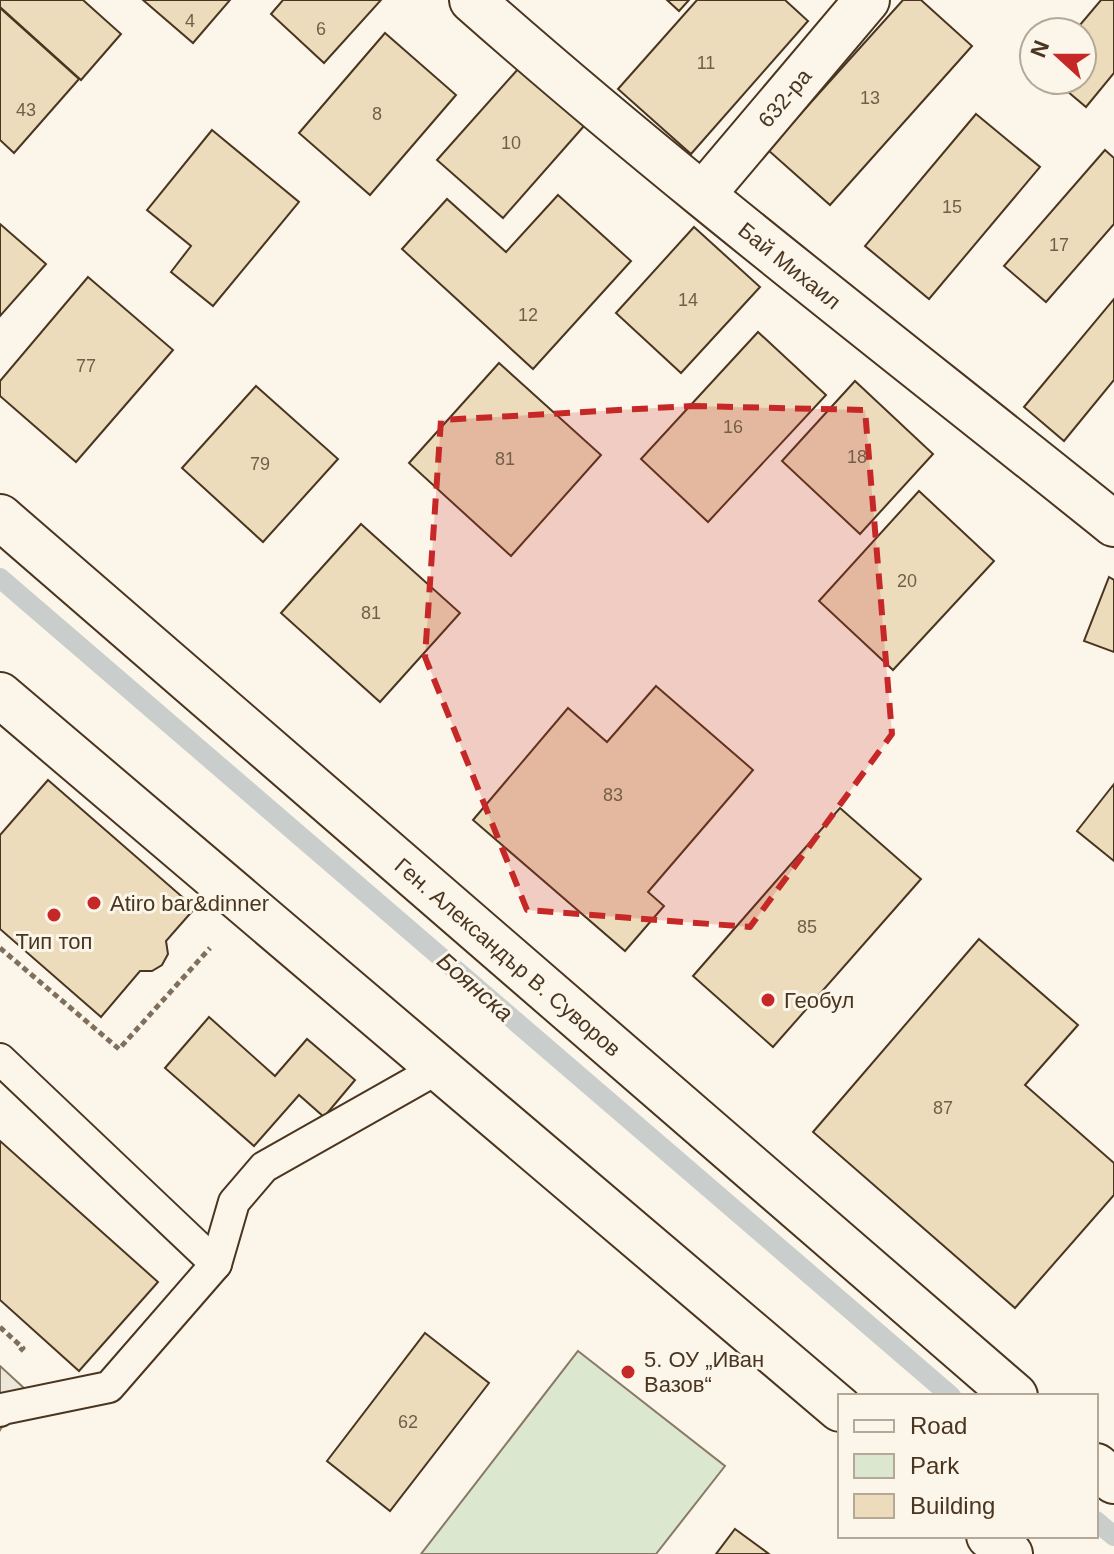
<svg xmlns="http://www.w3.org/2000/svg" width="1114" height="1554" viewBox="0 0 1114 1554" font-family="Helvetica,sans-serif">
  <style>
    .green { fill: #dce7d0; stroke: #887966; stroke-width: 2 }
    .parking { fill: #ede7d9; stroke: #887966; stroke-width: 2 }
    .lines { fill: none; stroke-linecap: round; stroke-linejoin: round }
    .stream { stroke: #c9cecd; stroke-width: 20 }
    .building { fill: #ecdcbc; stroke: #4a3520; stroke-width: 2 }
    .service-casing { stroke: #4a3520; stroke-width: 34 }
    .minor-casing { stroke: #4a3520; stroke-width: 48 }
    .path { stroke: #7f6f5c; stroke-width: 5; stroke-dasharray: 6 4; stroke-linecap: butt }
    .service { stroke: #fbf6e9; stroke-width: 30 }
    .minor { stroke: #fbf6e9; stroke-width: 44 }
    .marked { fill: #c62828; fill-opacity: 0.2; stroke: #c62828; stroke-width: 6; stroke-dasharray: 16 10; stroke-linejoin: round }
    .poi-dot { fill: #c62828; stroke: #fbf6e9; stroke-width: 3 }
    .labels { text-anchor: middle; stroke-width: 6; stroke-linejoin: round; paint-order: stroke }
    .number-label { font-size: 18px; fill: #725f47 }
    .street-label { font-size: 22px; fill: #4a3520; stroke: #fbf6e9 }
    .poi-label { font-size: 22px; fill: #4a3520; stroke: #fbf6e9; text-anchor: start }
    .water-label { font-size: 24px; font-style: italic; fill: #4a3520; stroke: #fbf6e9 }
  </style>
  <rect width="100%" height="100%" fill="#fbf6e9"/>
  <polygon class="green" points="578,1351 725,1466 656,1554 421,1554"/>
  <polygon class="parking" points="0,1366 25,1389 0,1430"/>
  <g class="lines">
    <g class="stream">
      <polyline points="0,578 951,1396"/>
      <polyline points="1096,1521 1114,1536"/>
    </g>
  </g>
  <g class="building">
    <polygon points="0,0 83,0 121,34 81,80 0,7"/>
    <polygon points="143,0 230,0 193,43"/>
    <polygon points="283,0 381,0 324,63 271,14"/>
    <polygon points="667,0 689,0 679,11"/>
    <polygon points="697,0 785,0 808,21 691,154 618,89"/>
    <polygon points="903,0 921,0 972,46 830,205 768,150"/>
    <polygon points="1101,0 1114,0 1114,73 1086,107 1054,80 1082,80 1082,32 1074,32"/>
    <polygon points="0,8 79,79 14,153 0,140"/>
    <polygon points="385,33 456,95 370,195 299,133"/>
    <polygon points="519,68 584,126 503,218 437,160"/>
    <polygon points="976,114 1040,167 929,299 865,246"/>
    <polygon points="212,130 299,202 213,306 171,272 191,246 147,210"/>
    <polygon points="1105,150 1114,158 1114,224 1046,302 1004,266"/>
    <polygon points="558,195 631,261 533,369 402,249 447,199 506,252"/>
    <polygon points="0,224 46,264 0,316"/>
    <polygon points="694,227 760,287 681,373 616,313"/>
    <polygon points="88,277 173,350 76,462 0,396 0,381"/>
    <polygon points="1114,299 1114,380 1064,441 1024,407"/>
    <polygon points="758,332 826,395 708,522 641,459"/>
    <polygon points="499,363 601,455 511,556 409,463"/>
    <polygon points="855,381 933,454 860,534 782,461"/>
    <polygon points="256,386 338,459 263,542 182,468"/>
    <polygon points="919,491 994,561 893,670 819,601"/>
    <polygon points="361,524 460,613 380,702 281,613"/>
    <polygon points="1109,577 1114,580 1114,652 1084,641"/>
    <polygon points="656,686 753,770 648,892 664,906 625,951 473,820 568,708 607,742"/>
    <polygon points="48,780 195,908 166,941 168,954 162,965 152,971 140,971 101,1017 0,929 0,835"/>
    <polygon points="1114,784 1114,861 1077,831"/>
    <polygon points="840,808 921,879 773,1047 693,976"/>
    <polygon points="979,939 1078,1025 1025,1085 1114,1163 1114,1195 1015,1308 813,1132"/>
    <polygon points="209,1017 275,1076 307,1039 355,1080 324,1117 299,1095 254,1146 165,1068"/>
    <polygon points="0,1141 158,1282 79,1371 0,1300"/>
    <polygon points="425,1333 489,1383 390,1511 327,1461"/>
    <polygon points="735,1529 769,1554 716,1554"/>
  </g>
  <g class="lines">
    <g class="service-casing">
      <g id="service">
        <polyline points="0,1059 216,1264"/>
        <polyline points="0,1411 2,1409 109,1387 216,1264 234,1202 264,1167 439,1068"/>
      </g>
    </g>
    <g class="minor-casing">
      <g id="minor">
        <path id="s1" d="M472 0C679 183 899 351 1114 524"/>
        <path id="s2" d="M703 194 867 0"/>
        <path id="s3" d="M0 517 1015 1396"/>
        <polyline points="0,695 840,1409"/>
        <polyline points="1096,1466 1114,1481"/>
        <polyline points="989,1536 1010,1554"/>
      </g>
    </g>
    <g class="path">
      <polyline points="0,948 119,1049 210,948"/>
      <polyline points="0,1327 23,1348 20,1351"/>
    </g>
    <use href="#service" class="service"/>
    <use href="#minor" class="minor"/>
  </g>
  <path class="marked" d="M691 406 865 410 892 734 750 927 527 910 425 657 441 420Z"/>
  <g class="poi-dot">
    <circle cx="94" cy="903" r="8"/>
    <circle cx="54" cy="915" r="8"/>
    <circle cx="768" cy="1000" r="8"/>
    <circle cx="628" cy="1372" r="8"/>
  </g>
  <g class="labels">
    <g class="number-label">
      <text x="190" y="27">4</text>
      <text x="321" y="35">6</text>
      <text x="706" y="69">11</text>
      <text x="870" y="104">13</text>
      <text x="26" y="116">43</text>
      <text x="377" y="120">8</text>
      <text x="511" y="149">10</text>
      <text x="952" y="213">15</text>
      <text x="1059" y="251">17</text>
      <text x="688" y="306">14</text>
      <text x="528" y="321">12</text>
      <text x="86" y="372">77</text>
      <text x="733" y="433">16</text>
      <text x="857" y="463">18</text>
      <text x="505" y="465">81</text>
      <text x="260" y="470">79</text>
      <text x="907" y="587">20</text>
      <text x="371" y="619">81</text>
      <text x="613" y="801">83</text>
      <text x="807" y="933">85</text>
      <text x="943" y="1114">87</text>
      <text x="408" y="1428">62</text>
    </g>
    <g class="street-label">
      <text dy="8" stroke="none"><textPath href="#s2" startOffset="126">632-ра</textPath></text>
      <text dy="8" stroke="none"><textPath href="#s1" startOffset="414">Бай Михаил</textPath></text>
      <text dy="8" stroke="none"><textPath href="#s3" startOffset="672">Ген. Александър В. Суворов</textPath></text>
    </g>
    <g class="poi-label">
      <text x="110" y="911">Atiro bar&amp;dinner</text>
      <text x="54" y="949" text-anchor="middle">Тип топ</text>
      <text x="784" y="1008">Геобул</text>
      <text x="644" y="1367">5. ОУ „Иван<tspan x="644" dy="25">Вазов“</tspan></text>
    </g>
    <g class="water-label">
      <text transform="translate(475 987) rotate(41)" y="8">Боянска</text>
    </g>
  </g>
  <rect x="838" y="1394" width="260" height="144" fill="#fbf6e9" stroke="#b4a999" stroke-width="2"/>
  <rect x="854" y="1420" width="40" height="12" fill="#fbf6e9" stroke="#b4a999" stroke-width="2"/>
  <text x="910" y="1434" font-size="24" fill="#4a3520">Road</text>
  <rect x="854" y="1454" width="40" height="24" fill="#dce7d0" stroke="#b4a999" stroke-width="2"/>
  <text x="910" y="1474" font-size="24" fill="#4a3520">Park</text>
  <rect x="854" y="1494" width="40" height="24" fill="#ecdcbc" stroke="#b4a999" stroke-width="2"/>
  <text x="910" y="1514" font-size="24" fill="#4a3520">Building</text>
  <g transform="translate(1058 56) rotate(291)"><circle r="38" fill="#fbf6e9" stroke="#b4a999" stroke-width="2"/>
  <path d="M0-6L14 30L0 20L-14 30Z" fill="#c62828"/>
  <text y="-12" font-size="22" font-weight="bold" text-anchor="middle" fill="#4a3520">N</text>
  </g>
</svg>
